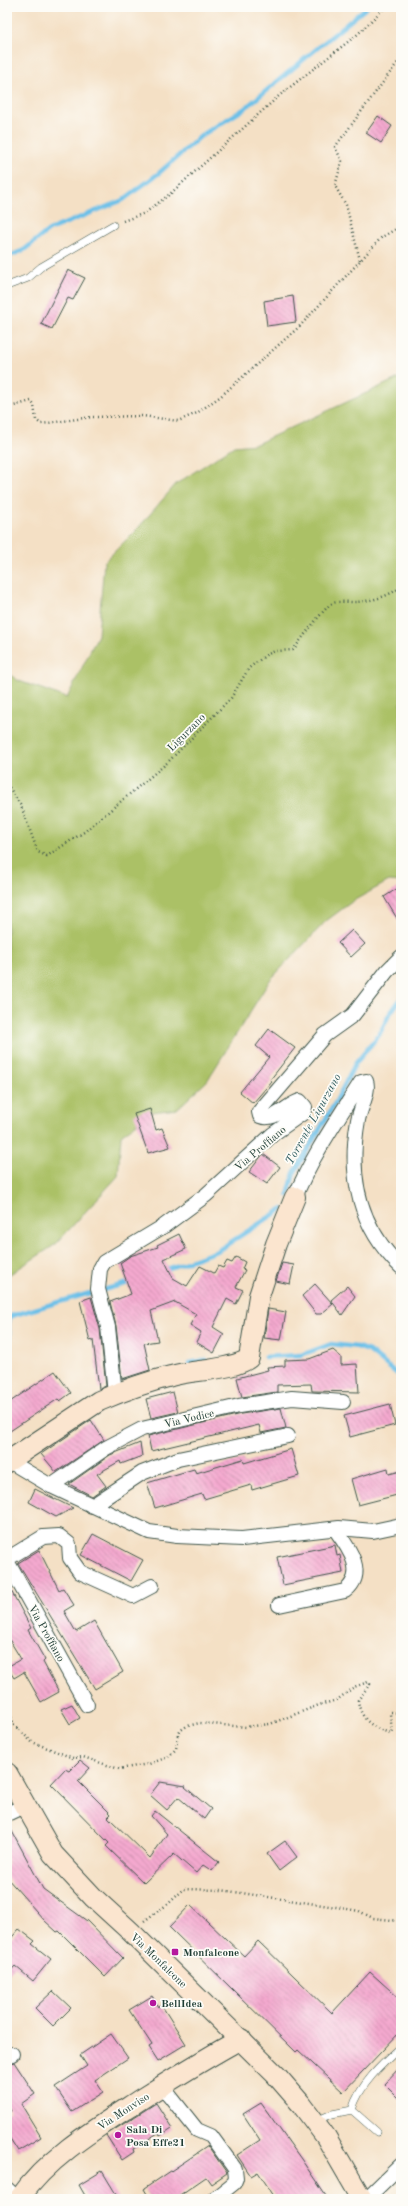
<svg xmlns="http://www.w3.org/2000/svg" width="408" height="2206" viewBox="0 0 408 2206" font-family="'Old Standard TT',serif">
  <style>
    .green { fill: #abc166; stroke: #657f4d }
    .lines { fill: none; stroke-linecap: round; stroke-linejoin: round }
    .stream { stroke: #6cc0e8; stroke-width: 4.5 }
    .building { fill: url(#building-back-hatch) }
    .lane-casing { stroke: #3f554a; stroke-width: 8 }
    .street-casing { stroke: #3f554a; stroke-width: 16 }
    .secondary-casing { stroke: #3f554a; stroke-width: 22 }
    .path { stroke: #3f554a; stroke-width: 2.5; stroke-dasharray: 1 3; stroke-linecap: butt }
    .lane { stroke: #fff; stroke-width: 7 }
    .street { stroke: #fff; stroke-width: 14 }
    .secondary { stroke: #fbe5cf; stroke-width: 20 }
    .poi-dot { fill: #b5179e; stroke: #fdfcf7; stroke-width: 1.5 }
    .labels { text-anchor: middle; stroke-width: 3.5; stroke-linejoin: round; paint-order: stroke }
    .street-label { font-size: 11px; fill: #1f3d34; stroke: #fdfcf7 }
    .poi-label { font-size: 11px; font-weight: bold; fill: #1f3d34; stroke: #fdfcf7; text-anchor: start }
    .water-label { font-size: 12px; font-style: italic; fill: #325e61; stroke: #fdfcf7 }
  </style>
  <defs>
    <pattern id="building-back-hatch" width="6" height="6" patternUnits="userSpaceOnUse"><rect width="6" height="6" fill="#f4a9cf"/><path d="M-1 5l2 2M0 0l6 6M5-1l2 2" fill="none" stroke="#c58ba9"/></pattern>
  </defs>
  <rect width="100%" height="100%" fill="#fdfcf7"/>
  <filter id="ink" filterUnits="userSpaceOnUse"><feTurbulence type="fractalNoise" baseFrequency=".025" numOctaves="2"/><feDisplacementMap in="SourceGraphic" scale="8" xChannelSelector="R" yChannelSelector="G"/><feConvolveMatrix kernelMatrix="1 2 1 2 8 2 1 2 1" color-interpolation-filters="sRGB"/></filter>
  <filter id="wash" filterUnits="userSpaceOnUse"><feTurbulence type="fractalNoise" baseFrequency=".012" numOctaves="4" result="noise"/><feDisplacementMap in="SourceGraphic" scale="16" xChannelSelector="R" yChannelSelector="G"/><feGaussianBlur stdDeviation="0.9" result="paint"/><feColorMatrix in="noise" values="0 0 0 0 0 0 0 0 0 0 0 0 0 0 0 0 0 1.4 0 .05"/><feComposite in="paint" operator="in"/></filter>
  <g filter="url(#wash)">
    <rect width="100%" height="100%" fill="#f4e0c5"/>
    <polygon class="green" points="401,377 401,882 389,881 353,901 326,921 270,980 207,1081 177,1109 152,1112 121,1135 118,1176 56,1244 7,1276 7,673 19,681 67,698 98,635 104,562 139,527 176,484 234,446 256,444"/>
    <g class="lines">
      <g class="stream">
        <polyline points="7,257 24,250 49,230 123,200 159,173 202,135 244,109 367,7"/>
        <polyline points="288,1195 294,1173 335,1103 355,1064 379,1035 389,1015 401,998"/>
        <polyline points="164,1270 217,1251 282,1209"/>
        <polyline points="103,1290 132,1282"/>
        <polyline points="265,1357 301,1355 331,1344 357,1347 369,1351 401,1377"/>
        <polyline points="189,1363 206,1360"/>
        <polyline points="7,1374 10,1347 8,1319 11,1316 90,1293"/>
      </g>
    </g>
    <g id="blocks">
      <g class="building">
        <polygon points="378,116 392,126 381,143 366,133"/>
        <polygon points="68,270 85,278 73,300 68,298 52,329 41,324"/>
        <polygon points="293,296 296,322 267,326 264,301"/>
        <polygon points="401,886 401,925 384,897"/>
        <polygon points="352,930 365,944 351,957 338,943"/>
        <polygon points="269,1029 295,1048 270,1080 272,1081 253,1103 240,1092 269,1057 256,1046"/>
        <polygon points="150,1109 156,1130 162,1128 170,1147 148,1153 134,1114"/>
        <polygon points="263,1154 280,1167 267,1184 249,1172"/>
        <polygon points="179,1234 186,1249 164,1259 173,1278 187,1286 200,1266 214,1273 218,1266 223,1268 227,1261 232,1263 236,1257 245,1262 242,1269 245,1270 236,1287 243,1290 236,1304 227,1299 213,1327 224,1334 214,1353 196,1342 201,1332 190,1325 196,1314 175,1302 151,1311 158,1341 144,1343 150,1370 122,1379 116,1326 110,1302 131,1294 120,1263 130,1256 158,1247 157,1245"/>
        <polygon points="282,1263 294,1265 290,1284 276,1281"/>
        <polygon points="315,1284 333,1304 321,1314 316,1314 302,1296"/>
        <polygon points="347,1286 355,1296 342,1315 331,1300"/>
        <polygon points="91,1297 100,1329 106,1386 99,1389 93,1340 90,1341 80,1301"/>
        <polygon points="268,1309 286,1312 281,1340 264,1338"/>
        <polygon points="333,1350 341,1357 341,1365 357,1364 359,1392 312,1391 311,1384 277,1385 277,1392 242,1397 237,1378 268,1370 267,1367 285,1366 285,1360 309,1359"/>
        <polygon points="55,1371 71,1393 60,1401 58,1399 7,1433 7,1404"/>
        <polygon points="173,1392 178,1412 151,1418 146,1399"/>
        <polygon points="390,1404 395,1425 350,1437 344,1416"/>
        <polygon points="281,1408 286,1428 261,1433 259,1425 151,1451 148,1436 241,1414"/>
        <polygon points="91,1420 104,1440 56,1472 41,1454"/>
        <polygon points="140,1443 142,1456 121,1464 120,1461 97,1474 106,1486 92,1496 69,1484 110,1455"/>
        <polygon points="291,1449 299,1476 252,1490 251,1485 204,1499 202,1494 155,1508 147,1483 194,1469 196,1473 243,1459 244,1463"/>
        <polygon points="388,1468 389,1474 401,1471 401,1494 358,1505 351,1479"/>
        <polygon points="35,1489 73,1508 56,1517 29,1502"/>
        <polygon points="93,1534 143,1560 131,1581 81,1555"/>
        <polygon points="335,1545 337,1556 340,1555 343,1573 283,1585 277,1557"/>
        <polygon points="39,1550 59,1590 63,1588 74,1605 64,1611 76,1632 94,1621 123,1672 95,1689 18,1563"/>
        <polygon points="7,1583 31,1628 28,1630 45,1660 43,1662 59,1692 41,1702 24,1672 14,1678 7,1667 21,1659 7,1636"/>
        <polygon points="72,1704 80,1718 70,1724 61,1709"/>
        <polygon points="80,1760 90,1768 78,1781 111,1814 108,1817 150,1858 167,1834 151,1816 155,1811 219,1862 212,1871 203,1865 196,1873 174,1854 144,1883 106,1846 109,1843 51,1784 65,1769 69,1771"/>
        <polygon points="160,1782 186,1786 185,1787 211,1809 204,1819 178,1797 167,1810 150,1795"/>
        <polygon points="7,1822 43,1889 87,1921 123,1958 105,1977 59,1931 57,1932 44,1920 7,1878"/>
        <polygon points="285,1841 297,1857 279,1871 267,1854"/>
        <polygon points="190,1905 244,1956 258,1941 332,2013 370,1972 401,2000 401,2031 343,2092 298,2050 296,2052 169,1927"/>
        <polygon points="19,1929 35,1941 32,1944 51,1959 33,1981 15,1966 7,1975 7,1943"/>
        <polygon points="53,1991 71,2008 53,2026 35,2008"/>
        <polygon points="152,1996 159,2007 162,2006 186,2044 158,2061 149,2047 152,2045 129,2010"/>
        <polygon points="111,2034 128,2058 95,2080 103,2092 72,2112 55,2087 87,2066 80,2055"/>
        <polygon points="14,2062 35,2094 21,2104 41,2137 18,2151 7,2134 7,2114 11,2111 7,2104 7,2064"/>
        <polygon points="401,2066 401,2101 384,2084"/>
        <polygon points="156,2103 172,2128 160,2136 158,2133 133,2149 134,2152 122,2160 106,2135"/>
        <polygon points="261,2103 301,2159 328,2199 276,2199 258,2172 251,2176 237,2155 260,2140 243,2114"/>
        <polygon points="208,2146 227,2173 211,2184 206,2177 174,2199 150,2199 144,2189"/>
        <polygon points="102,2171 119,2199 87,2199 79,2185"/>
      </g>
    </g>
  </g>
  <g filter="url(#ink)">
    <use href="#blocks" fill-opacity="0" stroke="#3f554a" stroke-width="1"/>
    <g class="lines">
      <g class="lane-casing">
        <g id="lane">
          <polyline points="7,286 28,278 41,267 113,225"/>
          <path d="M352 2110C359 2085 382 2064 401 2047"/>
          <polyline points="316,2121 332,2114 352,2110 377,2132"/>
        </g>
      </g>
      <g class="street-casing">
        <g id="street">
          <path d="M295 1197C312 1156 337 1120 361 1082L366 1081C370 1091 360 1109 358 1120 348 1175 359 1227 401 1267"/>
          <path d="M115 1394 108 1327 98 1289 100 1269 104 1262 164 1226 206 1195 273 1134 303 1113 305 1107 300 1101C286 1105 275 1122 260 1116L259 1112 325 1035 353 1015 387 971 401 957"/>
          <polyline points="9,1461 51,1486 149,1532 177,1536 242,1539 339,1528 373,1531 401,1525"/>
          <polyline points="51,1486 106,1448 142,1429 239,1406 292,1398 343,1402"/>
          <polyline points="92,1506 142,1473 178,1459 288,1436"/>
          <polyline points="7,1559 43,1537 59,1536 69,1544 70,1558 80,1572 133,1596 152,1586"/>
          <polyline points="7,1561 87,1705"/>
          <path d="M279 1605 345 1591C368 1573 348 1547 335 1529"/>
          <polyline points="7,1814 24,1806"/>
          <polyline points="7,2056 12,2054"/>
          <polyline points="162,2086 197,2130 211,2136 235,2169 236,2178 234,2183 214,2199"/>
          <polyline points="7,2189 18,2199"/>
          <polyline points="366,2199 401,2165"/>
        </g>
      </g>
      <g class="secondary-casing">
        <g id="secondary">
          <path d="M7 1462 99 1401C122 1391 147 1382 171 1376 191 1370 235 1370 249 1358L259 1296 276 1244 295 1197"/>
          <polyline points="7,1773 53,1854 94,1898 130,1931 276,2075 302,2105 326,2137 362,2199"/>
          <path d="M19 2199C49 2156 98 2127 141 2099 174 2078 207 2057 241 2039"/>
        </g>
      </g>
      <g class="path">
        <polyline points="123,221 145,213 170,194 280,95 358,34 385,7"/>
        <polyline points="360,260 346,205 335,186 342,161 335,147 401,58"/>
        <polyline points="7,408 31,401 34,405 36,420 41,424 92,417 143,416 178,421 197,413 221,396 300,326 382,237 401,226"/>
        <path d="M7 784 21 806 38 852 47 856 84 832 167 763 231 698 249 668 266 655 275 651 293 650C301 640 325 606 333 603 339 601 348 602 355 602 372 601 387 597 401 587"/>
        <polyline points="401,1686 399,1689 401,1698"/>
        <path d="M7 1706 14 1725 32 1742 73 1758 83 1757 119 1769 149 1764 168 1757 176 1749 178 1735 181 1730 187 1726 200 1723 246 1727 270 1724 319 1705 337 1700 354 1687 368 1682 370 1684 358 1700C360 1719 373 1729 391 1733L392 1730 390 1714 391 1712 401 1713"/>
        <polyline points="144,1921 168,1904 184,1889 221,1890 336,1907 359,1911 373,1918 401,1921"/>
      </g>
      <use href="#lane" class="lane"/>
      <use href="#street" class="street"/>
      <use href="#secondary" class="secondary"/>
    </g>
  </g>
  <g class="poi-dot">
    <rect x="171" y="1948" width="8" height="8" rx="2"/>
    <circle cx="153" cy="2003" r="4"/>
    <circle cx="118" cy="2135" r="4"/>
  </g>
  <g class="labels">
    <g class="street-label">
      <text transform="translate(186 732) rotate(-45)" y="4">Ligurzano</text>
      <text transform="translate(260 1148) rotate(-40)" y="4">Via Proffiano</text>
      <text transform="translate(189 1418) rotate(-13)" y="4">Via Vodice</text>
      <text transform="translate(47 1633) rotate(61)" y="4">Via Proffiano</text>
      <text transform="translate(159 1960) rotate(44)" y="4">Via Monfalcone</text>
      <text transform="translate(123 2111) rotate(-33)" y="4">Via Monviso</text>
    </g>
    <g class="poi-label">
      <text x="183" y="1956">Monfalcone</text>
      <text x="161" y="2007">BellIdea</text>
      <text x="126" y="2133">Sala Di<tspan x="126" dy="13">Posa Effe21</tspan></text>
    </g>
    <g class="water-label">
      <text transform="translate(313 1119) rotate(-61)" y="4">Torrente Ligurzano</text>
    </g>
  </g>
  <rect width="408" height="2206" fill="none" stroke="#fdfcf7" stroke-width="24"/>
</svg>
